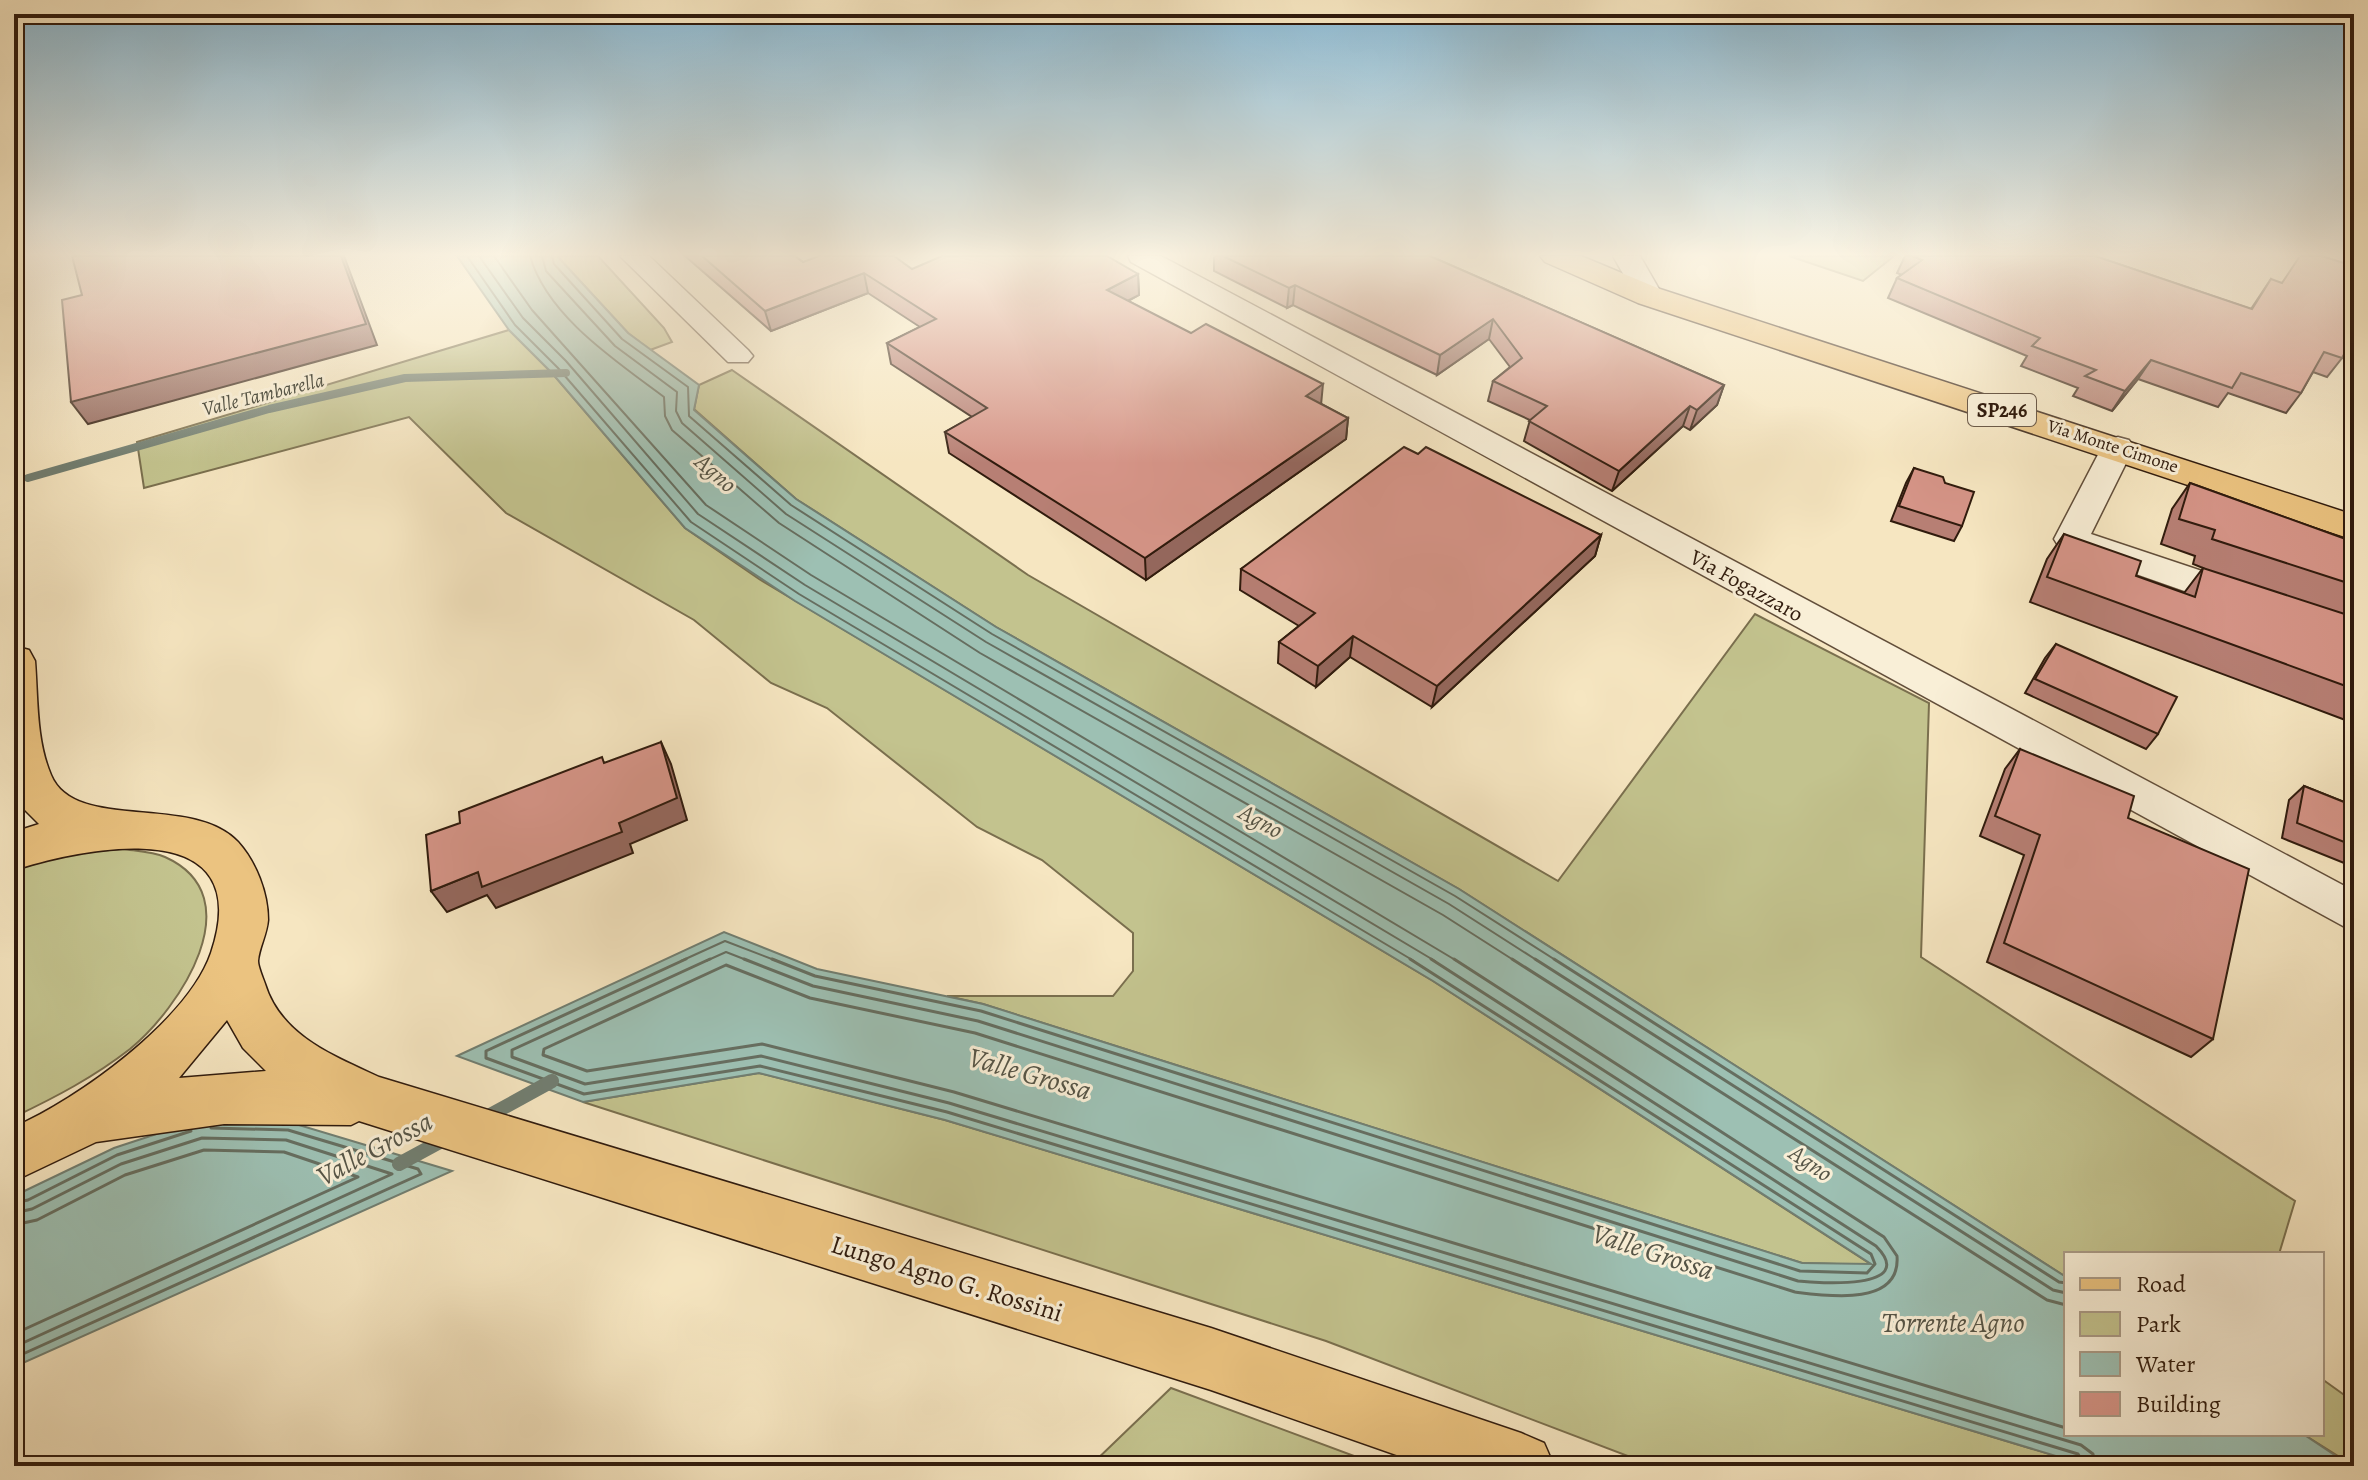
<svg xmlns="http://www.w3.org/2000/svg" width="2368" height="1480" viewBox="0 0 2368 1480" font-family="Alegreya,serif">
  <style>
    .green { fill: #c3c38e; stroke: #7a6f4e; stroke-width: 2 }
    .water { fill: #9dc0b3; stroke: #717e71; stroke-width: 2 }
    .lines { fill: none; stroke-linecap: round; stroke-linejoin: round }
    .shore-far1 { stroke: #666e60; stroke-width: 2 }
    .shore { stroke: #666e60; stroke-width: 3 }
    .stream-far1 { stroke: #717e71; stroke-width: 8 }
    .stream { stroke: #717e71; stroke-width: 14 }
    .minor-casing { stroke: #624e3a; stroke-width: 3 }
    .major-casing { stroke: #301b0d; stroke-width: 3 }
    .minor { fill: #f9efd7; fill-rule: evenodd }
    .major { fill: #ebc380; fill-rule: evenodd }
    .wall { fill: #b77f74; stroke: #301b0d; stroke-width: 2 }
    .shaded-wall { fill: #95685e; stroke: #301b0d; stroke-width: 2 }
    .building { fill: #d59487; stroke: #301b0d; stroke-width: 2 }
    .labels { text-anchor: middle; stroke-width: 6; stroke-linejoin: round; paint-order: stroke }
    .far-street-label { font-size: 18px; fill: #301b0d; stroke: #f9efd7 }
    .far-water-label { font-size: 20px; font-style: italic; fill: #565547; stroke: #f9efd7 }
    .shield { fill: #f9efd7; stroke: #6c5b4a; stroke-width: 2 }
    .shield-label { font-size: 20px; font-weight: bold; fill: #301b0d }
    .street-label { font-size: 22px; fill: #301b0d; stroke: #f9efd7 }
    .water-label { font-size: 24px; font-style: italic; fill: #565547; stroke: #f9efd7 }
    .near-street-label { font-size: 26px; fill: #301b0d; stroke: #f9efd7 }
    .near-water-label { font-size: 28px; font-style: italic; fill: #565547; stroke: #f9efd7 }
  </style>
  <rect width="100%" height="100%" fill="#f6e6c1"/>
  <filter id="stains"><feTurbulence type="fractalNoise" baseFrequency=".0025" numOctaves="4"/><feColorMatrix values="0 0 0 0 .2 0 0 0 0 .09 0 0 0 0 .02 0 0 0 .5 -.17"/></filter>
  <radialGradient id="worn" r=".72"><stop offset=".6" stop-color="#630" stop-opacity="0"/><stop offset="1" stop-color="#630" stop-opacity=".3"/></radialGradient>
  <g class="green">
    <polygon points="557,256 598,256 664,328 672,342 650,350 628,333"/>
    <polygon points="1789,256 1894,256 1863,281"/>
    <polygon points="509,330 552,373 685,528 759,579 1433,981 1872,1265 1802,1263 983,1004 947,996 1113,996 1133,971 1133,933 1042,860 977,827 827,708 771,683 694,620 506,513 409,417 144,488 137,442"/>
    <polygon points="732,370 1028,575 1558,881 1755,614 1929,703 1921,957 2295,1201 2279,1254 2066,1254 2066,1277 1459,889 996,627 796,499 694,409 699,385"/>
    <path d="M123 849C136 851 153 852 165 857 254 897 179 1009 130 1049 94 1077 56 1097 14 1117V870L71 853Z"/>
    <polygon points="759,1073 945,1120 2089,1466 1654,1466 1326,1341 583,1102"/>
    <polygon points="2322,1379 2354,1402 2354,1466 2303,1434 2322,1434"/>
    <polygon points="1171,1388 1381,1466 1090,1466"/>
  </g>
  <g class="water">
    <polygon points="457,256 557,256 628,333 699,385 694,410 796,499 996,627 1459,889 2066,1277 2066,1434 2303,1434 2351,1466 2089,1466 945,1120 759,1073 583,1102 457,1056 724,932 817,969 983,1004 1802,1263 1871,1264 1433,981 795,601 685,528 552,373 509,330"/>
    <polygon points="199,1120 289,1122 452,1171 14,1367 14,1196 114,1148"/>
  </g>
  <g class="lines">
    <g class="shore-far1">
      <polyline points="467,256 515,325 558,368 691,522 799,594 1414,961"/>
      <polyline points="479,256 523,318 566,361 698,514 805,585 1435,961"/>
      <polyline points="494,256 532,310 706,505 811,575 1457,961"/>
      <path d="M530 256C547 316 616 361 664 397L665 416 672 430 779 523 980 653 1443 915 1515 961"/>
      <polyline points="542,256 546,271 615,346 677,392 676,411 682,423 786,514 986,642 1449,904 1538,961"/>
      <polyline points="552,256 554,264 622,339 688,387 689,416 791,505 992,634 1455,896 1557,961"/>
      <polyline points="681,961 725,941 777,961"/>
      <polyline points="706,961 726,952 749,961"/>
    </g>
    <g class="shore">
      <polyline points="686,959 486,1051 486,1058 584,1094 760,1066 947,1112 2078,1454 2085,1466"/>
      <polyline points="710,959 512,1050 512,1057 585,1084 761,1056 949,1103 2081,1445 2093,1454 2095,1466"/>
      <path d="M744 959 813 986 978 1021 1798 1281C1816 1283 1920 1291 1876 1246L1431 959"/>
      <polyline points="772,959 815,976 981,1011 1800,1271 1867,1273 1875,1264 1871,1254 1410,959"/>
      <path d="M1454 959 1884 1237 1897 1256C1901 1307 1827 1296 1795 1292L975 1033 810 998 726 965 544 1049 543 1055 587 1071 762 1044 954 1092 2066 1428"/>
      <polyline points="1512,959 2047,1300 2066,1305"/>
      <polyline points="1535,959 2053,1290 2066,1293"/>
      <polyline points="1554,959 2059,1282 2066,1283"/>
      <polyline points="14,1203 28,1200 117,1155 191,1131"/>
      <polyline points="14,1213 32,1209 121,1164 202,1138 286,1140 392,1174 14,1347"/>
      <polyline points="14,1225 37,1220 125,1175 204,1150 284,1152 358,1177 14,1334"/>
      <polyline points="14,1358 421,1174 418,1169 288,1130 211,1128"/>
    </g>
    <polyline class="stream-far1" points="28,478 269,409 405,378 566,373"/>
    <g class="stream">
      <polyline points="483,1119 552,1081"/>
      <polyline points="399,1164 447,1138"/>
    </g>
    <g class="minor-casing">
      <g id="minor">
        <polygon points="620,256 649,256 748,350 753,356 748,362 728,362"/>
        <polygon points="1128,256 1161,256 2354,891 2354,932 1131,262"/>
        <polygon points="1613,256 1640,256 1663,296 1659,302 1639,302"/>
        <polygon points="2118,437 2129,440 2134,447 2091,534 2256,589 2261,598 2256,607 2243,610 2230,607 2059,547 2054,539 2102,447 2107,440"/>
      </g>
    </g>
    <g class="major-casing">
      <g id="major">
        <polygon points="1540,256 1581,256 1660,289 2354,515 2354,540 1638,303 1545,262"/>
        <path d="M14 646 29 650 35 661C38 698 36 740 51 775 75 833 192 793 238 842 256 862 268 893 268 920 267 934 259 948 258 961 258 967 263 978 265 984 281 1036 334 1056 379 1077L1211 1328 1521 1433 1544 1443 1554 1466H1428L1211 1390 359 1121 351 1125 224 1124 96 1142 14 1181V1127C77 1100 188 1020 211 953 258 813 89 846 14 870V832L39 824 22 807 14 792ZM227 1020 243 1048 266 1071 179 1078Z"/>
      </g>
    </g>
    <use href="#minor" class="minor"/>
    <use href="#major" class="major"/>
  </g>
  <g class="wall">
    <polygon points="685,256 795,256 803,262 912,269 1138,274 1139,295 1128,301 1348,418 1346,439 1146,580 949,453 945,432 972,417 891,364 887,343 920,327 868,293 771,331"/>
    <polygon points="1214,256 1430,256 1724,385 1717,405 1690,430 1683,426 1612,491 1524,441 1530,420 1488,401 1493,381 1510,367 1489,339 1437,375 1293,305 1287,308 1214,271"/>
    <polygon points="1905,256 2095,256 2251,309 2271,279 2342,358 2327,377 2313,372 2301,393 2286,413 2228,393 2218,407 2138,379 2112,411 2073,396 2078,388 2021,366 2027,356 1888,298 1897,278 1902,275 1897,273"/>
    <polygon points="1418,454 1601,535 1595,556 1432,707 1350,657 1316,687 1278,663 1279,642 1299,626 1240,590 1241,569"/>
    <polygon points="1914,468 1945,483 1962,526 1954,541 1891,521 1906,483"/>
    <polygon points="2190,483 2354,542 2354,715 2348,721 2030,602 2047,559 2064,534 2136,576 2184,593 2203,568 2193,564 2195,556 2161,544 2172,509"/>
    <polygon points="2056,644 2158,734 2146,749 2025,693 2045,658"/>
    <polygon points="2020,749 2213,1039 2191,1057 1987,962 2024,855 1980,836 2005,769"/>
    <polygon points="2304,786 2354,806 2354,867 2282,838 2289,800"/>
  </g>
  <g class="shaded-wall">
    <polygon points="341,256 344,256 377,345 88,424 71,402"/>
    <polygon points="864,273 868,293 771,331 765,311"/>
    <polygon points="1138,274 1139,295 1108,311 1107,290"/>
    <polygon points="1295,285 1293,305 1287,308 1289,288"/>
    <polygon points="1493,319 1489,339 1437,375 1440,355"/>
    <polygon points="2151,360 2138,379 2112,411 2125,391"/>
    <polygon points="1323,384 1321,405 1306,396"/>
    <polygon points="1724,385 1717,405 1690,430 1697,410"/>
    <polygon points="1690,406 1683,426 1612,491 1619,471"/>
    <polygon points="1348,418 1346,439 1146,580 1145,558"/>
    <polygon points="1601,535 1595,556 1432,707 1437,686"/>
    <polygon points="1353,636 1350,657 1316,687 1318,666"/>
    <polygon points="661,742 671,764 687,820 630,844 633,853 496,908 487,895 447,912 431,891 478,872 619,823"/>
  </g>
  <g class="building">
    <polygon points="72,256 341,256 366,324 71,402 62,300 82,295"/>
    <polygon points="702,256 795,256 803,262 819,256 894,256 912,269 942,256 1107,256 1138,274 1107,290 1191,333 1206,324 1323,384 1306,396 1348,418 1145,558 945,432 987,408 887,343 936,319 864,273 765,311"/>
    <polygon points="1223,256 1430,256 1724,385 1697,410 1690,406 1619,471 1529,421 1547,406 1493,381 1522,358 1493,319 1440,355 1295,285 1289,288"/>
    <polygon points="1912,256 2095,256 2252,309 2271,279 2282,283 2300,256 2321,256 2354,266 2354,336 2342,358 2324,352 2301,393 2241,373 2232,388 2151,360 2125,391 2085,376 2096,370 2032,346 2040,338 1897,278 1922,260"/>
    <polygon points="1404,447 1418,454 1426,447 1601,535 1437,686 1353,636 1318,666 1279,642 1315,613 1241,569"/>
    <polygon points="1914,468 1943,477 1945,483 1974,492 1962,526 1899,506"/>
    <polygon points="2190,483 2354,542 2354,585 2212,539 2215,530 2179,519"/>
    <polygon points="2064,534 2141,561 2136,576 2195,597 2203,568 2354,617 2354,689 2047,577"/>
    <polygon points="2056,644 2177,697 2158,734 2035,679"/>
    <polygon points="661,742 677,798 619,823 622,832 482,887 478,872 431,891 426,835 460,823 459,812 602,757 604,763"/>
    <polygon points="2020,749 2134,796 2128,818 2249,869 2213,1039 2004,943 2040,835 1995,816"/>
    <polygon points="2304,786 2354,806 2354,846 2297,823"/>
  </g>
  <linearGradient id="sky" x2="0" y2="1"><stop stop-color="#8ab9d3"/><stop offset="0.55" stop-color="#fbf4e3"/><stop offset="1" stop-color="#fbf4e3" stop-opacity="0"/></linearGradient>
  <rect width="2368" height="463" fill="url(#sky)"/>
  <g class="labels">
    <g class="far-street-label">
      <text transform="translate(2113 446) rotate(18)" y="6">Via Monte Cimone</text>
    </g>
    <g class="far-water-label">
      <text transform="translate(263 394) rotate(-14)" y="7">Valle Tambarella</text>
    </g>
    <rect class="shield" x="1968" y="394" width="68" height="32" rx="6"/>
    <g class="shield-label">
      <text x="2002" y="417">SP246</text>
    </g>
    <g class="street-label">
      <text transform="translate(1747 585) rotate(29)" y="8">Via Fogazzaro</text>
    </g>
    <g class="water-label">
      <text transform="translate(716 473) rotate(41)" y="8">Agno</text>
      <text transform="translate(1261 821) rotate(29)" y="8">Agno</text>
      <text transform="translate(1811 1163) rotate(34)" y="8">Agno</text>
    </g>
    <g class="near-street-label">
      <text transform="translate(947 1278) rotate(17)" y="9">Lungo Agno G. Rossini</text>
    </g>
    <g class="near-water-label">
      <text transform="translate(1030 1073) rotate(16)" y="10">Valle Grossa</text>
      <text transform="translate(374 1148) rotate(-28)" y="10">Valle Grossa</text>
      <text transform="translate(1653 1251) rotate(18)" y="10">Valle Grossa</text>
      <text x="1953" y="1332">Torrente Agno</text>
    </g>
  </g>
  <rect width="2368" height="1480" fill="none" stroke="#f6e6c1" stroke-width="48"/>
  <rect x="16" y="16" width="2336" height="1448" fill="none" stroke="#301b0d" stroke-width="4"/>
  <rect x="24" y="24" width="2320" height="1432" fill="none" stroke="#301b0d" stroke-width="2"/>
  <rect x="2064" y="1252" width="260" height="184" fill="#f9efd7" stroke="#a99a86" stroke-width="2"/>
  <rect x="2080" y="1278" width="40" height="12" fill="#ebc380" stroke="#a99a86" stroke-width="2"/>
  <text x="2136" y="1292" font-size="24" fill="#301b0d">Road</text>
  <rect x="2080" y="1312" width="40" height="24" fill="#c3c38e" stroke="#a99a86" stroke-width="2"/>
  <text x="2136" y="1332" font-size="24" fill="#301b0d">Park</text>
  <rect x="2080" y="1352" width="40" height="24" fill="#9dc0b3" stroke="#a99a86" stroke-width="2"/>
  <text x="2136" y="1372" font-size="24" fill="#301b0d">Water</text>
  <rect x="2080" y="1392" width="40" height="24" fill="#d59487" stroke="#a99a86" stroke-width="2"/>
  <text x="2136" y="1412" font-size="24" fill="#301b0d">Building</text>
  <rect width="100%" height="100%" filter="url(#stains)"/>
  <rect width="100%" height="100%" fill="url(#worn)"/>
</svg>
